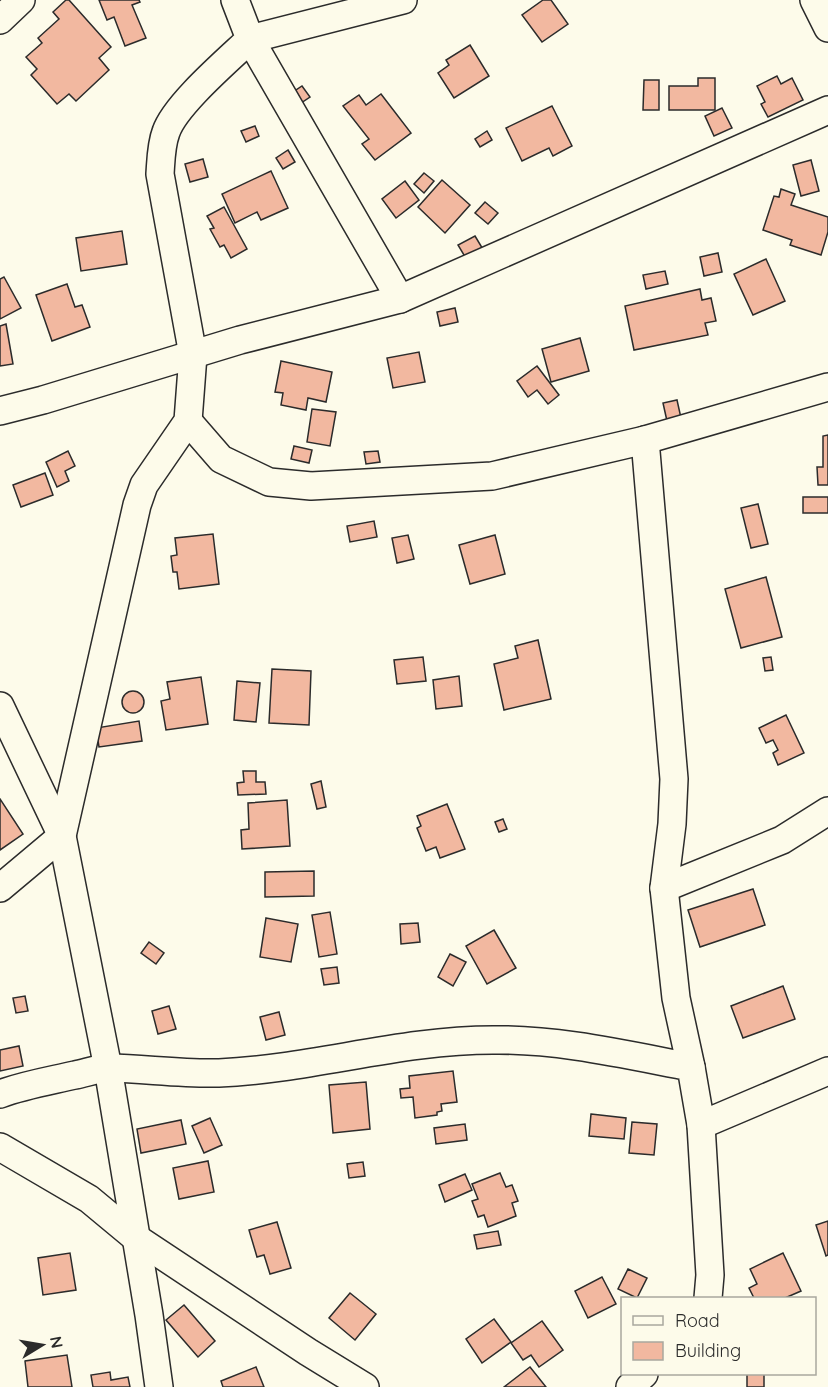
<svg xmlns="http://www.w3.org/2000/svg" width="828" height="1387" viewBox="0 0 828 1387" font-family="Quicksand,sans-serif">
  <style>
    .building { fill: #f2b8a0; stroke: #2b2b2b; stroke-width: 1.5 }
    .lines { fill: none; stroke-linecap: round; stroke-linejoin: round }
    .minor-casing { stroke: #2b2b2b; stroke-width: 30 }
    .minor { stroke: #fdfbea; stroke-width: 27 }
  </style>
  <rect width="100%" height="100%" fill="#fdfbea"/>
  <g class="building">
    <polygon points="66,0 69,0 111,47 99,58 109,70 76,101 69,94 57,104 31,75 37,69 26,57 42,43 38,38 59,19 53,12"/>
    <polygon points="99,0 139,0 140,2 132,5 146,38 125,46 114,17 107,20"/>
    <polygon points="543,0 551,0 568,24 542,42 522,15"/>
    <polygon points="470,45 489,76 454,98 438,73 449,65 446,60"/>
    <polygon points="777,76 781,84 792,78 803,100 768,117 761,104 765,102 757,86"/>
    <polygon points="698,78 715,78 715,110 669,110 669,86 698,86"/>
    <polygon points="644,80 659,80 659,110 643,110"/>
    <polygon points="302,86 310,97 301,103 293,92"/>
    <polygon points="381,94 411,133 375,160 362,144 369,139 343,106 359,95 366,105"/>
    <polygon points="552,106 572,146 553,156 549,148 522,161 506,128"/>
    <polygon points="722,108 732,128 714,136 705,116"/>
    <polygon points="255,126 259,136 246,142 241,131"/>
    <polygon points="487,131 492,140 480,147 475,139"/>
    <polygon points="288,150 295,162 283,169 276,158"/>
    <polygon points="203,159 208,177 190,182 185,164"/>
    <polygon points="811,160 819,191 801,196 793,165"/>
    <polygon points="271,171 288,208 261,220 257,212 235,223 222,194"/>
    <polygon points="424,173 434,181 424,193 414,184"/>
    <polygon points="442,180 470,205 445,233 418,207"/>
    <polygon points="405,181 419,200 396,218 382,199"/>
    <polygon points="781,189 795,194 791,205 828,217 828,232 821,255 790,245 792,240 763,230 774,196 779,197"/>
    <polygon points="485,202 498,213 488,224 475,213"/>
    <polygon points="224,207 247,249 231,258 224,245 220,247 210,229 214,228 207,216"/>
    <polygon points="122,231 127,264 81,271 76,238"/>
    <polygon points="475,236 484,251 467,260 458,245"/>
    <polygon points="718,253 722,272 704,276 700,257"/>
    <polygon points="766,259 785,301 753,315 734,274"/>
    <polygon points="665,271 668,284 646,289 643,275"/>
    <polygon points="4,277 21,308 0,319 0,279"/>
    <polygon points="67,284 75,307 82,305 90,327 52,341 36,295"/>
    <polygon points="700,289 702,300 711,298 716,321 705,323 708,335 634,350 625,306"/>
    <polygon points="455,308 458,322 440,326 437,312"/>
    <polygon points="6,324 13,364 0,366 0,326"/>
    <polygon points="580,338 589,371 551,382 542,349"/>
    <polygon points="419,352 425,382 393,388 387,358"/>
    <polygon points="281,361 332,372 326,402 308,398 306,410 281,405 283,393 275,392"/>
    <polygon points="537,366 559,395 548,404 537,390 528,397 517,381"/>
    <polygon points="677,400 681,418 667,421 663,403"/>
    <polygon points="312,409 336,412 330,446 307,442"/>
    <polygon points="828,435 828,485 818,485 817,467 823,467 823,436"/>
    <polygon points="294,446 312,450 309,463 291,459"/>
    <polygon points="68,451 75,466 65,471 69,481 57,487 46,462"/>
    <polygon points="378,451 380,462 366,464 364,452"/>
    <polygon points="45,473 53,495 21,507 13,485"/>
    <rect x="803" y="497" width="25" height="16"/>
    <polygon points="758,504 768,544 751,548 741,508"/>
    <polygon points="374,521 377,537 350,542 347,526"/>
    <polygon points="213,534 219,584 179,589 177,572 173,572 171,556 177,555 175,538"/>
    <polygon points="408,535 414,559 397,563 392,538"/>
    <polygon points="495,535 505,574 470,584 459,545"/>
    <polygon points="766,577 782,637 741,648 725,589"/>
    <polygon points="538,640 551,699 504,710 494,664 518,658 515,646"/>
    <polygon points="423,657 426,681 397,684 394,660"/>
    <polygon points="771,657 773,670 765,671 763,658"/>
    <polygon points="272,669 311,671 309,725 269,723"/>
    <polygon points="459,676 462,706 436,709 433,680"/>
    <polygon points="201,677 208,724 166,730 161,701 170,699 167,682"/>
    <polygon points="237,681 260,683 256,722 234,720"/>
    <circle cx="133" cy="702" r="11"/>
    <polygon points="786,715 804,753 778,765 773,753 778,750 773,740 766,743 759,728"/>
    <polygon points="139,721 142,741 99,747 96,728"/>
    <polygon points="243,771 256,771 256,782 265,782 266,794 238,795 237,783 244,782"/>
    <polygon points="321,781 326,807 317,809 311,784"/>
    <polygon points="0,799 23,834 0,850"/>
    <polygon points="287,800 290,846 242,849 241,830 249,829 248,803"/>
    <polygon points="447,804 465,849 440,858 436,847 426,851 417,828 421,826 417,816"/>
    <polygon points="503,819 507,829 499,832 495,822"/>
    <polygon points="314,871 314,896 265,897 265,872"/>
    <polygon points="753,889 765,925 700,947 688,910"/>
    <polygon points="330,912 337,954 319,957 312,915"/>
    <polygon points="266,918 298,924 291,962 260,957"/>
    <polygon points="418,923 420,942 401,944 400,924"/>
    <polygon points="494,930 516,968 487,984 466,946"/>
    <polygon points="149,942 164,953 156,964 141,953"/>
    <polygon points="450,954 466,962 453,986 438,977"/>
    <polygon points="337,967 339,983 324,985 321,969"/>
    <polygon points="783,986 795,1019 743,1038 731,1006"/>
    <polygon points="25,996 28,1011 16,1013 13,998"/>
    <polygon points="169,1006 176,1029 158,1034 152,1011"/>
    <polygon points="279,1012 285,1035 266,1040 260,1017"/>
    <polygon points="19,1046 23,1066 0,1071 0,1050"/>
    <polygon points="453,1071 457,1102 441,1104 442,1111 437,1112 437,1115 415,1118 413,1097 401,1098 400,1089 410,1088 409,1076"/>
    <polygon points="366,1082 370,1129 333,1133 329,1085"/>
    <polygon points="591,1114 626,1118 624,1139 589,1136"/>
    <polygon points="210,1118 222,1145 204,1153 192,1126"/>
    <polygon points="181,1120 186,1144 141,1153 137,1129"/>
    <polygon points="632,1122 657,1124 654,1155 629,1153"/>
    <polygon points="465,1124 467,1140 436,1144 434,1128"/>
    <polygon points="208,1161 214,1192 179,1199 173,1168"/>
    <polygon points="363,1162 365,1176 349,1178 347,1164"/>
    <polygon points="500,1173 506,1187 512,1185 518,1201 512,1203 516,1216 488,1227 484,1215 478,1217 472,1201 478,1199 472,1184"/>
    <polygon points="465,1174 472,1190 445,1202 439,1185"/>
    <polygon points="828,1221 828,1255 826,1256 816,1225"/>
    <polygon points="277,1222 291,1268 270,1274 264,1255 257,1257 249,1230"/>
    <polygon points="498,1231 501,1245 477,1249 474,1235"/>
    <polygon points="70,1253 76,1290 43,1295 38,1258"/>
    <polygon points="783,1253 801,1291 785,1298 754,1298 749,1288 757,1284 750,1269"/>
    <polygon points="628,1269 647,1278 637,1298 618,1289"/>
    <polygon points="602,1277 616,1304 588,1318 575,1291"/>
    <polygon points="350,1293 376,1314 355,1340 329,1318"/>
    <polygon points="184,1305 215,1341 198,1357 166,1320"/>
    <polygon points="494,1319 511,1342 482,1363 466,1339"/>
    <polygon points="542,1321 563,1350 539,1367 531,1355 523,1360 511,1343"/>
    <polygon points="67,1355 72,1387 28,1387 25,1361"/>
    <polygon points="256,1367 264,1387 223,1387 221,1381"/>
    <polygon points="530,1367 546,1387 504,1387"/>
    <polygon points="110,1372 111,1380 128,1377 130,1387 93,1387 91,1375"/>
    <rect x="747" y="1374" width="17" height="13"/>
  </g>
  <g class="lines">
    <g class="minor-casing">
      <g id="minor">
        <polyline points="814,0 828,28"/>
        <polyline points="0,20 21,0"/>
        <polyline points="400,299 250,39 403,0"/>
        <polyline points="0,411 43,400 240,340 400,299 828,110"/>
        <polyline points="188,421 221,459 269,482 311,486 492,476 645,440 828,387"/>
        <polyline points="645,440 674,779 672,824 664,888 676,998 691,1067"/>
        <polyline points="0,706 62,836 108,1068 149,1315 159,1387"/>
        <path d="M0 888 62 836 137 505 144 485 188 421 193 355 160 174C161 160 161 145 166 132 175 105 228 60 250 39L235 0"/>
        <polyline points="664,888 782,840 828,811"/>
        <path d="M0 1094C24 1085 49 1081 75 1075 86 1073 99 1068 110 1068 147 1069 182 1074 219 1073 311 1069 401 1040 493 1040 559 1039 627 1055 691 1067L701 1125 828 1071"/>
        <polyline points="701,1125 710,1275 708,1298"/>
        <polyline points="0,1147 89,1199 136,1238 308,1352 365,1387"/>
        <polyline points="630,1387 644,1374"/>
      </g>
    </g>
    <use href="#minor" class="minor"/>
  </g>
  <rect x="621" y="1297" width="195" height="78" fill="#fdfbea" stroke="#a9a89e" stroke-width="1.5"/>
  <rect x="633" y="1316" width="30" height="9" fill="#fdfbea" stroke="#a9a89e" stroke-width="1.5"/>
  <text x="675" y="1327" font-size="18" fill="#2b2b2b">Road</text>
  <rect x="633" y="1342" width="30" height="18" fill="#f2b8a0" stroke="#a9a89e" stroke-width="1.5"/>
  <text x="675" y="1357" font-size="18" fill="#2b2b2b">Building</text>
  <g transform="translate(42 1345) rotate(79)" stroke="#fdfbea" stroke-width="4.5" paint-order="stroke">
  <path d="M0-4.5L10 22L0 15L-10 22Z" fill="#2b2b2b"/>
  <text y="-9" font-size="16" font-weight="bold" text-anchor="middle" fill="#2b2b2b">N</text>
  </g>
</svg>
